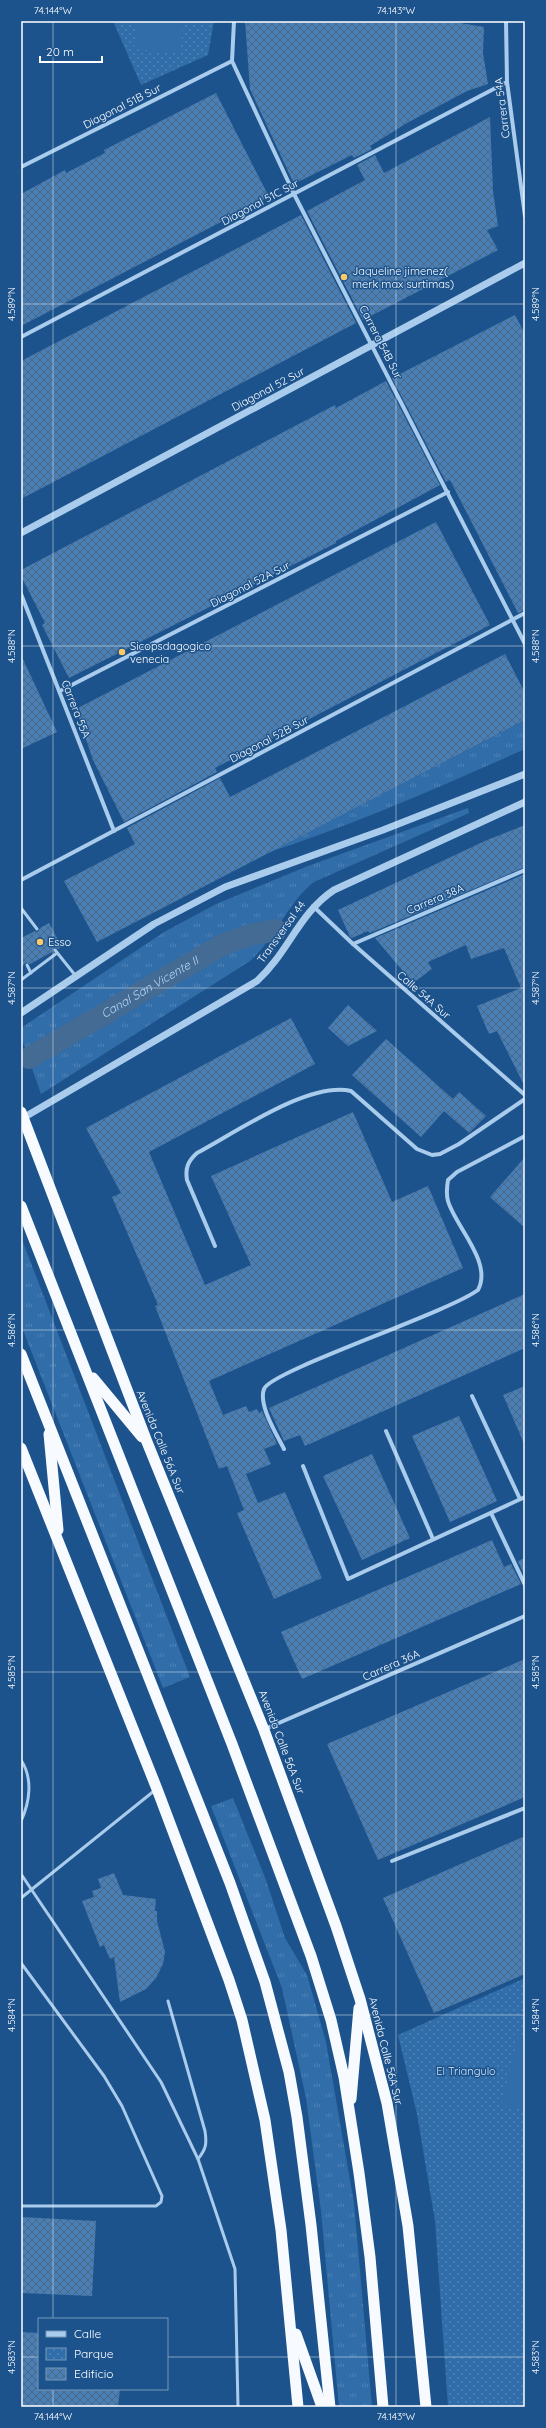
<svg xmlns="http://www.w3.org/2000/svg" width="546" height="2428" viewBox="0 0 546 2428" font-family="Quicksand,sans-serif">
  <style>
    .grass { fill: url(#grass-tufts) }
    .park { fill: url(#park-dots) }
    .garden { fill: #306da9 }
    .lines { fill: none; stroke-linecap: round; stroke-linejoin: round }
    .canal { stroke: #446b93; stroke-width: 22 }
    .building { fill: url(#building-cross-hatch) }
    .service { stroke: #a9cbec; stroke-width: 3 }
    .minor { stroke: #a9cbec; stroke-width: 4 }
    .tertiary { stroke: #a9cbec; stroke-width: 7 }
    .trunk { stroke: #f7faff; stroke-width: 11 }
    .ticks { fill: none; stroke: #fff; stroke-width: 1; stroke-opacity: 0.45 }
    .poi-dot { fill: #fcca67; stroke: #1d538c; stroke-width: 1.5 }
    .labels { text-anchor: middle; stroke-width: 3; stroke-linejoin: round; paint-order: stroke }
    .street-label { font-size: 11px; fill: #fff; stroke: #1d538c }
    .poi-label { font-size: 11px; fill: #fff; stroke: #1d538c; text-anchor: start }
    .park-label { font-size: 11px; fill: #cee4f9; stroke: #1d538c }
    .water-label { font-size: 12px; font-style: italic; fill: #b5d5f4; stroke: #1d538c }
    .neatline { fill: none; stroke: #fff; stroke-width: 1.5 }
    .ticks-label { font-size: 10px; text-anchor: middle; fill: #fff }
  </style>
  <defs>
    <pattern id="grass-tufts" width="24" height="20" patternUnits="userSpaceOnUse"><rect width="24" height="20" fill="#306da9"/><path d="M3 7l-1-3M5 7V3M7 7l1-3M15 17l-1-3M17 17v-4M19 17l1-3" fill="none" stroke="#4f83b6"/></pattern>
    <pattern id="park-dots" width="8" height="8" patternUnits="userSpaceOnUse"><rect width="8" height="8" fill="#306da9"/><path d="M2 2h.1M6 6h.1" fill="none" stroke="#4f83b6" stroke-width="1.8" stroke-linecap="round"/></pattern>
    <pattern id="building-cross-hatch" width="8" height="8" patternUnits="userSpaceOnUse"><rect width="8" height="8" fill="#4a7fb5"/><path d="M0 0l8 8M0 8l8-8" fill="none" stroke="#4b6886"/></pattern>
  </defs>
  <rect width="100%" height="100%" fill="#1d538c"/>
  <g class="grass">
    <path d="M525 720V749C440 787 358 823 270 852Z"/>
    <path d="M468 808 469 813 314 882C287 903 276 938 250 961L41 1094 21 1037V1028L164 932 216 904 308 866Z"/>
    <polygon points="21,1237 190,1677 163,1688 21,1325"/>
    <polygon points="233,1798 266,1880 285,1938 307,1975 326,2042 354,2203 372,2407 339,2407 321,2211 306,2098 282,1988 211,1806"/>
  </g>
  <g class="park">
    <polygon points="113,21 214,21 208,55 141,85"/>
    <polygon points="525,1978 525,2407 448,2407 435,2221 417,2114 398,2035"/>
  </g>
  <g class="garden">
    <polygon points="136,21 183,21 180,53 134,49"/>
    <polygon points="519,2034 525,2035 525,2111 501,2105"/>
  </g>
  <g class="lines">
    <path class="canal" id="s1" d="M29 1058 222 945 250 935 276 930"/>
  </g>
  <g class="building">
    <polygon points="245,21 448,21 484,27 483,53 488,84 467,91 407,123 370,146 372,149 354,158 352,155 294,184 250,89"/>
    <polygon points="216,93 269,197 21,326 21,194 65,170 66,173 105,153 104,150"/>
    <polygon points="490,117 493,191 498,226 487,230 498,250 363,320 307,211 365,180 357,165 375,155 384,173"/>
    <polygon points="301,215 356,323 21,499 21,361"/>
    <polygon points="515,315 525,334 525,610 518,613 450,480 446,482 392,378"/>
    <polygon points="386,381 440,485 336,541 336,543 69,678 42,625 45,623 21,576 21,570 335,405 336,408"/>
    <polygon points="436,522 490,625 215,768 217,772 124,822 93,760 76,709"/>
    <polygon points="505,654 525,693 525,720 97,942 64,881 135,844 127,828 220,778 230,797"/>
    <polygon points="21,655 57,732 21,749"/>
    <polygon points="525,825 525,867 370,933 368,931 352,938 350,937 338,910 487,840"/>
    <polygon points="525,874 525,1087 497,1031 489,1034 477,1006 521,988 504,948 471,959 466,945 428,962 432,969 413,983 375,938"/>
    <polygon points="49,923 62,947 58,949 53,947 52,952 30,964 25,963 21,968 21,938 35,931 38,932 40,928"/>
    <polygon points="348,1005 377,1031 348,1046 328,1028"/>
    <polygon points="291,1018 315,1064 149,1152 205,1285 251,1265 211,1176 353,1112 392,1202 428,1186 463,1268 209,1381 223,1415 246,1406 249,1412 257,1409 259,1413 262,1411 277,1444 264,1449 271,1464 246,1474 258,1503 285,1492 322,1578 274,1599 237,1513 244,1510 227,1466 219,1469 155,1306 158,1305 112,1197 121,1193 86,1128"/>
    <polygon points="386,1039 453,1099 459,1092 486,1116 469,1133 444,1111 421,1137 352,1075"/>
    <polygon points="525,1157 525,1228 490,1197"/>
    <polygon points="525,1294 525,1348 305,1446 300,1435 284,1441 269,1408"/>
    <polygon points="525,1386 525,1446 503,1395"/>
    <polygon points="459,1416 497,1501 450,1522 412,1436"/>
    <polygon points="372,1454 410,1538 362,1560 323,1476"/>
    <polygon points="492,1540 504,1567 511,1564 521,1584 302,1679 281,1632"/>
    <polygon points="525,1558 525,1577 518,1561"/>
    <polygon points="525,1659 525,1797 378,1860 327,1744"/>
    <polygon points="525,1836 525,1974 434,2013 383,1898"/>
    <polygon points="114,1873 123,1895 156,1899 155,1911 157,1911 157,1921 165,1952 163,1964 156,1978 146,1989 120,2002 114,1957 110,1959 104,1945 100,1947 82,1901 94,1897 92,1891 101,1888 98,1879"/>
    <polygon points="21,2217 96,2221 92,2296 21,2293"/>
    <polygon points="21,2332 39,2333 39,2389 120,2389 118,2407 21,2407"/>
  </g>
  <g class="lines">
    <g class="service">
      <polyline points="21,908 37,929"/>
      <polyline points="55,950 75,975"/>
      <polyline points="27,965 31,973"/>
      <polyline points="21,980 57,953"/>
      <path d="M21 1760C33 1778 30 1802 21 1821"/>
      <polyline points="21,1874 161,2082 198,2159 235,2269 238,2407"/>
      <polyline points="21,1898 154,1791"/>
      <polyline points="21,1963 104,2076 122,2106 162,2196 161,2202 156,2206 21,2206"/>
      <path d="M168 2001 205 2131C207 2144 206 2149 198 2159"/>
    </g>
    <g class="minor">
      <polyline points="234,21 232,61 294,194 525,644"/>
      <polyline points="506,21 507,82 525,216"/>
      <polyline points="21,167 232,61"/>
      <polyline points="21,337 507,82"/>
      <polyline points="21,594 114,831"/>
      <polyline points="60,691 448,492"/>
      <polyline points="21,880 525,613"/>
      <polyline points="313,906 353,944 525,1095"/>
      <polyline points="353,944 525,870"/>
      <path d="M215 1246 187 1180C185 1168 188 1161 197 1153 235 1133 309 1081 351 1091L417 1149 432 1155 440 1154 459 1144 525 1099"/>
      <polyline points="472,1396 520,1499"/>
      <polyline points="386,1431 433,1539"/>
      <path d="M284 1449C277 1435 258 1405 264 1389 270 1371 447 1313 478 1290 493 1262 455 1226 448 1201 446 1194 447 1186 448 1180L457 1172 525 1136"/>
      <polyline points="303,1466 348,1579 525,1497"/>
      <polyline points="491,1513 525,1585"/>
      <polyline points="265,1729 525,1616"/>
      <polyline points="392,1861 525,1808"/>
    </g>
    <g class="tertiary">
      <polyline points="21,533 525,263"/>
      <polyline points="21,1013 154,924 225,887 383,830 525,774"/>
      <path d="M23 1118 257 981C288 953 299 913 334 890L525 802"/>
    </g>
    <g class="trunk">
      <polyline points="21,1112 147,1442 264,1730 336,1926 360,1999 387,2103 408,2226 426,2407"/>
      <polyline points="21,1206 232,1744 311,1956 331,2020 344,2077 359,2173 370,2257 383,2407"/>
      <polyline points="21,1354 230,1883 265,1982 289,2072 297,2117 311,2225 330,2407"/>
      <polyline points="93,1378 142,1437"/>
      <polyline points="49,1434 58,1530"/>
      <polyline points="21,1448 157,1789 229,1980 242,2020 265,2120 281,2230 298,2407"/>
      <polyline points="351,2099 359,2008"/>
      <polyline points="296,2334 322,2407"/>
    </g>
  </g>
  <path class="ticks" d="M53 21V2319M396 21V2407M21 304H525M21 646H525M21 988H525M21 1330H525M21 1672H525M21 2015H525M21 2357H39M167 2357H525M53 2389V2407"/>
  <g class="poi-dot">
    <circle cx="344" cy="277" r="4"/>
    <circle cx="122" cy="652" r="4"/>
    <circle cx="40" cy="942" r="4"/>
  </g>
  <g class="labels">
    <g class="street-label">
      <text transform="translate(122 106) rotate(-27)" y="4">Diagonal 51B Sur</text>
      <text transform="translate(502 108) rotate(-97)" y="4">Carrera 54A</text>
      <text transform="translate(260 202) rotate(-28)" y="4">Diagonal 51C Sur</text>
      <text transform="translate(381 342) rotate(63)" y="4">Carrera 54B Sur</text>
      <text transform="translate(268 389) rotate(-28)" y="4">Diagonal 52 Sur</text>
      <text transform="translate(250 584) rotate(-27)" y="4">Diagonal 52A Sur</text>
      <text transform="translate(76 709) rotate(69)" y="4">Carrera 55A</text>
      <text transform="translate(269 739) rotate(-28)" y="4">Diagonal 52B Sur</text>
      <text transform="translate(435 899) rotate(-23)" y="4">Carrera 38A</text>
      <text transform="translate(281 932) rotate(-54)" y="4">Transversal 44</text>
      <text transform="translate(424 995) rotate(41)" y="4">Calle 54A Sur</text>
      <text transform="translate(161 1442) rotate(68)" y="4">Avenida Calle 56A Sur</text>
      <text transform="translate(391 1665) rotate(-24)" y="4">Carrera 36A</text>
      <text transform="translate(282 1742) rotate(69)" y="4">Avenida Calle 56A Sur</text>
      <text transform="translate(386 2051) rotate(76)" y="4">Avenida Calle 56A Sur</text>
    </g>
    <g class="poi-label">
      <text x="352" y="275">Jaqueline jimenez(<tspan x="352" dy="13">merk max surtimas)</tspan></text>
      <text x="130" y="650">Sicopsdagogico<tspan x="130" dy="13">venecia</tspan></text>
      <text x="48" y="946">Esso</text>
    </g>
    <g class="park-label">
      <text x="466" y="2075">El Triangulo</text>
    </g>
    <g class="water-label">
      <text dy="4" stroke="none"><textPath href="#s1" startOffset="140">Canal San Vicente II</textPath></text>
    </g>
  </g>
  <rect width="546" height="2428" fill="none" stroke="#1d538c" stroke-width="44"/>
  <rect x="38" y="2318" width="130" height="72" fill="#1d538c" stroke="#7798ba"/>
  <rect x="46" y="2331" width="20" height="6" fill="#a9cbec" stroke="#7798ba"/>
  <text x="74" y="2338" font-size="12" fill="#ffffff">Calle</text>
  <rect x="46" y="2348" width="20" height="12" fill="url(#park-dots)" stroke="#7798ba"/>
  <text x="74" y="2358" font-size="12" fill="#ffffff">Parque</text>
  <rect x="46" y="2368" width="20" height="12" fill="url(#building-cross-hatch)" stroke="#7798ba"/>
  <text x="74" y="2378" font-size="12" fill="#ffffff">Edificio</text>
  <path d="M40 56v6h62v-6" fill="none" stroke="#ffffff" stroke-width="2"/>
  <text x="46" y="56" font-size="12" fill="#ffffff" stroke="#1d538c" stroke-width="3" paint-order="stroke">20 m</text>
  <rect x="22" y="22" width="502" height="2384" class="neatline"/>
  <g class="ticks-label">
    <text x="53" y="14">74.144°W</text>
    <text x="396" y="14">74.143°W</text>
    <text transform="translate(11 304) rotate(-90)" y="4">4.589°N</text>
    <text transform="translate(535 304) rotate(-90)" y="4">4.589°N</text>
    <text transform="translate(11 646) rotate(-90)" y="4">4.588°N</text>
    <text transform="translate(535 646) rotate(-90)" y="4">4.588°N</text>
    <text transform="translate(11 988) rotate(-90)" y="4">4.587°N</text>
    <text transform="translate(535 988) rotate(-90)" y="4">4.587°N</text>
    <text transform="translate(11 1330) rotate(-90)" y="4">4.586°N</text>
    <text transform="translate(535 1330) rotate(-90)" y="4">4.586°N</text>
    <text transform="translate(11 1672) rotate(-90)" y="4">4.585°N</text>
    <text transform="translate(535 1672) rotate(-90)" y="4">4.585°N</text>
    <text transform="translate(11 2015) rotate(-90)" y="4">4.584°N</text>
    <text transform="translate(535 2015) rotate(-90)" y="4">4.584°N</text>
    <text transform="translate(11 2357) rotate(-90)" y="4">4.583°N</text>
    <text transform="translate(535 2357) rotate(-90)" y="4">4.583°N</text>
    <text x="53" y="2420">74.144°W</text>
    <text x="396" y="2420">74.143°W</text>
  </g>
</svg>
